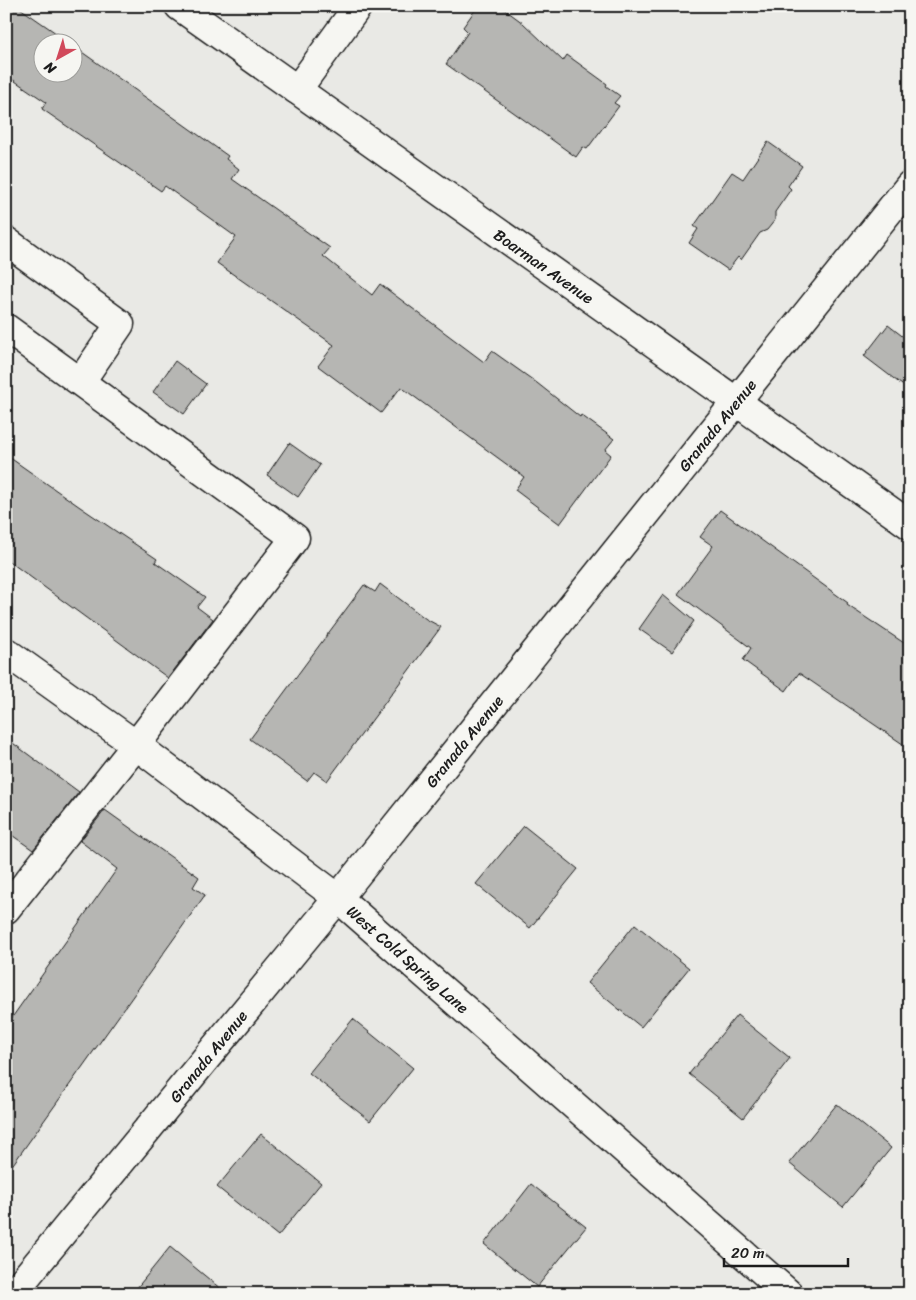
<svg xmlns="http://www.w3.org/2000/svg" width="916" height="1300" viewBox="0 0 916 1300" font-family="Sriracha,sans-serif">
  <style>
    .building { fill: #b6b6b3; stroke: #1c1c1c }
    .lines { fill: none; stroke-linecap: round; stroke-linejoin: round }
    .minor-casing { stroke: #1c1c1c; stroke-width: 31 }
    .minor { stroke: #f6f6f2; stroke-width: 28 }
    .labels { text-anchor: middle; stroke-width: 4; stroke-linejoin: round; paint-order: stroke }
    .street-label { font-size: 16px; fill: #1c1c1c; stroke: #f6f6f2 }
  </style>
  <rect width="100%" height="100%" fill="#e9e9e5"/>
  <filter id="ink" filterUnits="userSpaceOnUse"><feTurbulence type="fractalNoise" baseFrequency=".02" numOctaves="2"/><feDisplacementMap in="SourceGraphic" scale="10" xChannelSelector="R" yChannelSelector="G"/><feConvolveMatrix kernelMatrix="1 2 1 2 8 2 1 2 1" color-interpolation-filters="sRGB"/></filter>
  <g filter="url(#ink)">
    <g class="building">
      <polygon points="6,6 17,6 69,42 42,42 42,72 72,72 72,45 228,156 226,159 239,169 232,179 330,248 323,256 372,295 380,284 484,362 492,351 537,383 580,417 581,415 614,439 605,450 611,455 560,524 515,490 524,477 401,387 381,413 318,366 334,345 217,263 236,237 165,186 161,191 42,109 46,102 6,75"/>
      <polygon points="478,6 500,6 523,23 563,61 567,55 607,84 606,86 620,96 614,103 619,106 587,149 583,147 576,157 446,64 468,32 463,27"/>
      <polygon points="768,142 802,166 788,186 791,189 775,212 775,220 767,230 760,233 741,260 738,257 728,270 689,243 698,229 694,226 732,172 743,179"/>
      <polygon points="888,325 910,342 910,391 864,356"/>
      <polygon points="175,361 206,384 184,414 153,392"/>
      <polygon points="289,443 320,465 298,497 267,475"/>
      <polygon points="6,455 80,507 157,559 155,562 205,597 197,607 213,619 168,678 6,559"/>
      <polygon points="720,510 848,603 847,605 910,647 910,749 799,673 786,691 743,660 751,648 678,594 713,546 700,537"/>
      <polygon points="380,584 426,619 441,627 327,781 314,772 307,781 250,739 364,585 375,592"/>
      <polygon points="663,595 694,621 672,652 639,629"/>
      <polygon points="6,738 79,792 33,850 6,831"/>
      <polygon points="105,810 199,877 193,887 205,895 6,1174 6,1026 117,869 80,841"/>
      <polygon points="524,826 578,869 530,928 476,884"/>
      <polygon points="635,924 689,968 641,1027 587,983"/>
      <polygon points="737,1015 790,1058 743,1118 689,1074"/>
      <polygon points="353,1019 413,1068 370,1121 309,1073"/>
      <polygon points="837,1104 891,1148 843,1207 789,1163"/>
      <polygon points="261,1134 321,1183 278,1236 217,1187"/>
      <polygon points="531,1184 586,1227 537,1287 484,1244"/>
      <polygon points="170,1247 227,1294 132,1294"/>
    </g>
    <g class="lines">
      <g class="minor-casing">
        <g id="minor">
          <polyline points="179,6 910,525"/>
          <polyline points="297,90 358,6"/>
          <polyline points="6,241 120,324 81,381"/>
          <polyline points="6,328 295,538 136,745 6,909"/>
          <polyline points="6,652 136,745 338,898 789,1294"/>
          <polyline points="12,1294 338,898 910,185"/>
        </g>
      </g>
      <use href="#minor" class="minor"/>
    </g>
  </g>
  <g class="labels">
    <g class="street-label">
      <text transform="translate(544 266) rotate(35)" y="6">Boarman Avenue</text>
      <text transform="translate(717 425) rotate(-51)" y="6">Granada Avenue</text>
      <text transform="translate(464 741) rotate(-51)" y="6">Granada Avenue</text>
      <text transform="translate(408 959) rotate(41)" y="6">West Cold Spring Lane</text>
      <text transform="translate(208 1056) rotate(-51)" y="6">Granada Avenue</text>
    </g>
  </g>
  <rect width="916" height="1300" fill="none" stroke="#f6f6f2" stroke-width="25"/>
  <rect x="12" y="12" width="891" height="1275" fill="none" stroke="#1c1c1c" stroke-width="2" filter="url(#ink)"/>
  <g transform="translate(58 58) rotate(219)"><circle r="24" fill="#f6f6f2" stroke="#9f9f9c"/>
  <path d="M0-4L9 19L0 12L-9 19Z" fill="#d1495b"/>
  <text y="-8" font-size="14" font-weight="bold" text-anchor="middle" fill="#1c1c1c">N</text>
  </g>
  <path d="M724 1258v8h124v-8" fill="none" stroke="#1c1c1c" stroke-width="2.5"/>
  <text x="731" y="1258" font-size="15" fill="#1c1c1c" stroke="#f6f6f2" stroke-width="4" paint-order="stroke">20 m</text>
</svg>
